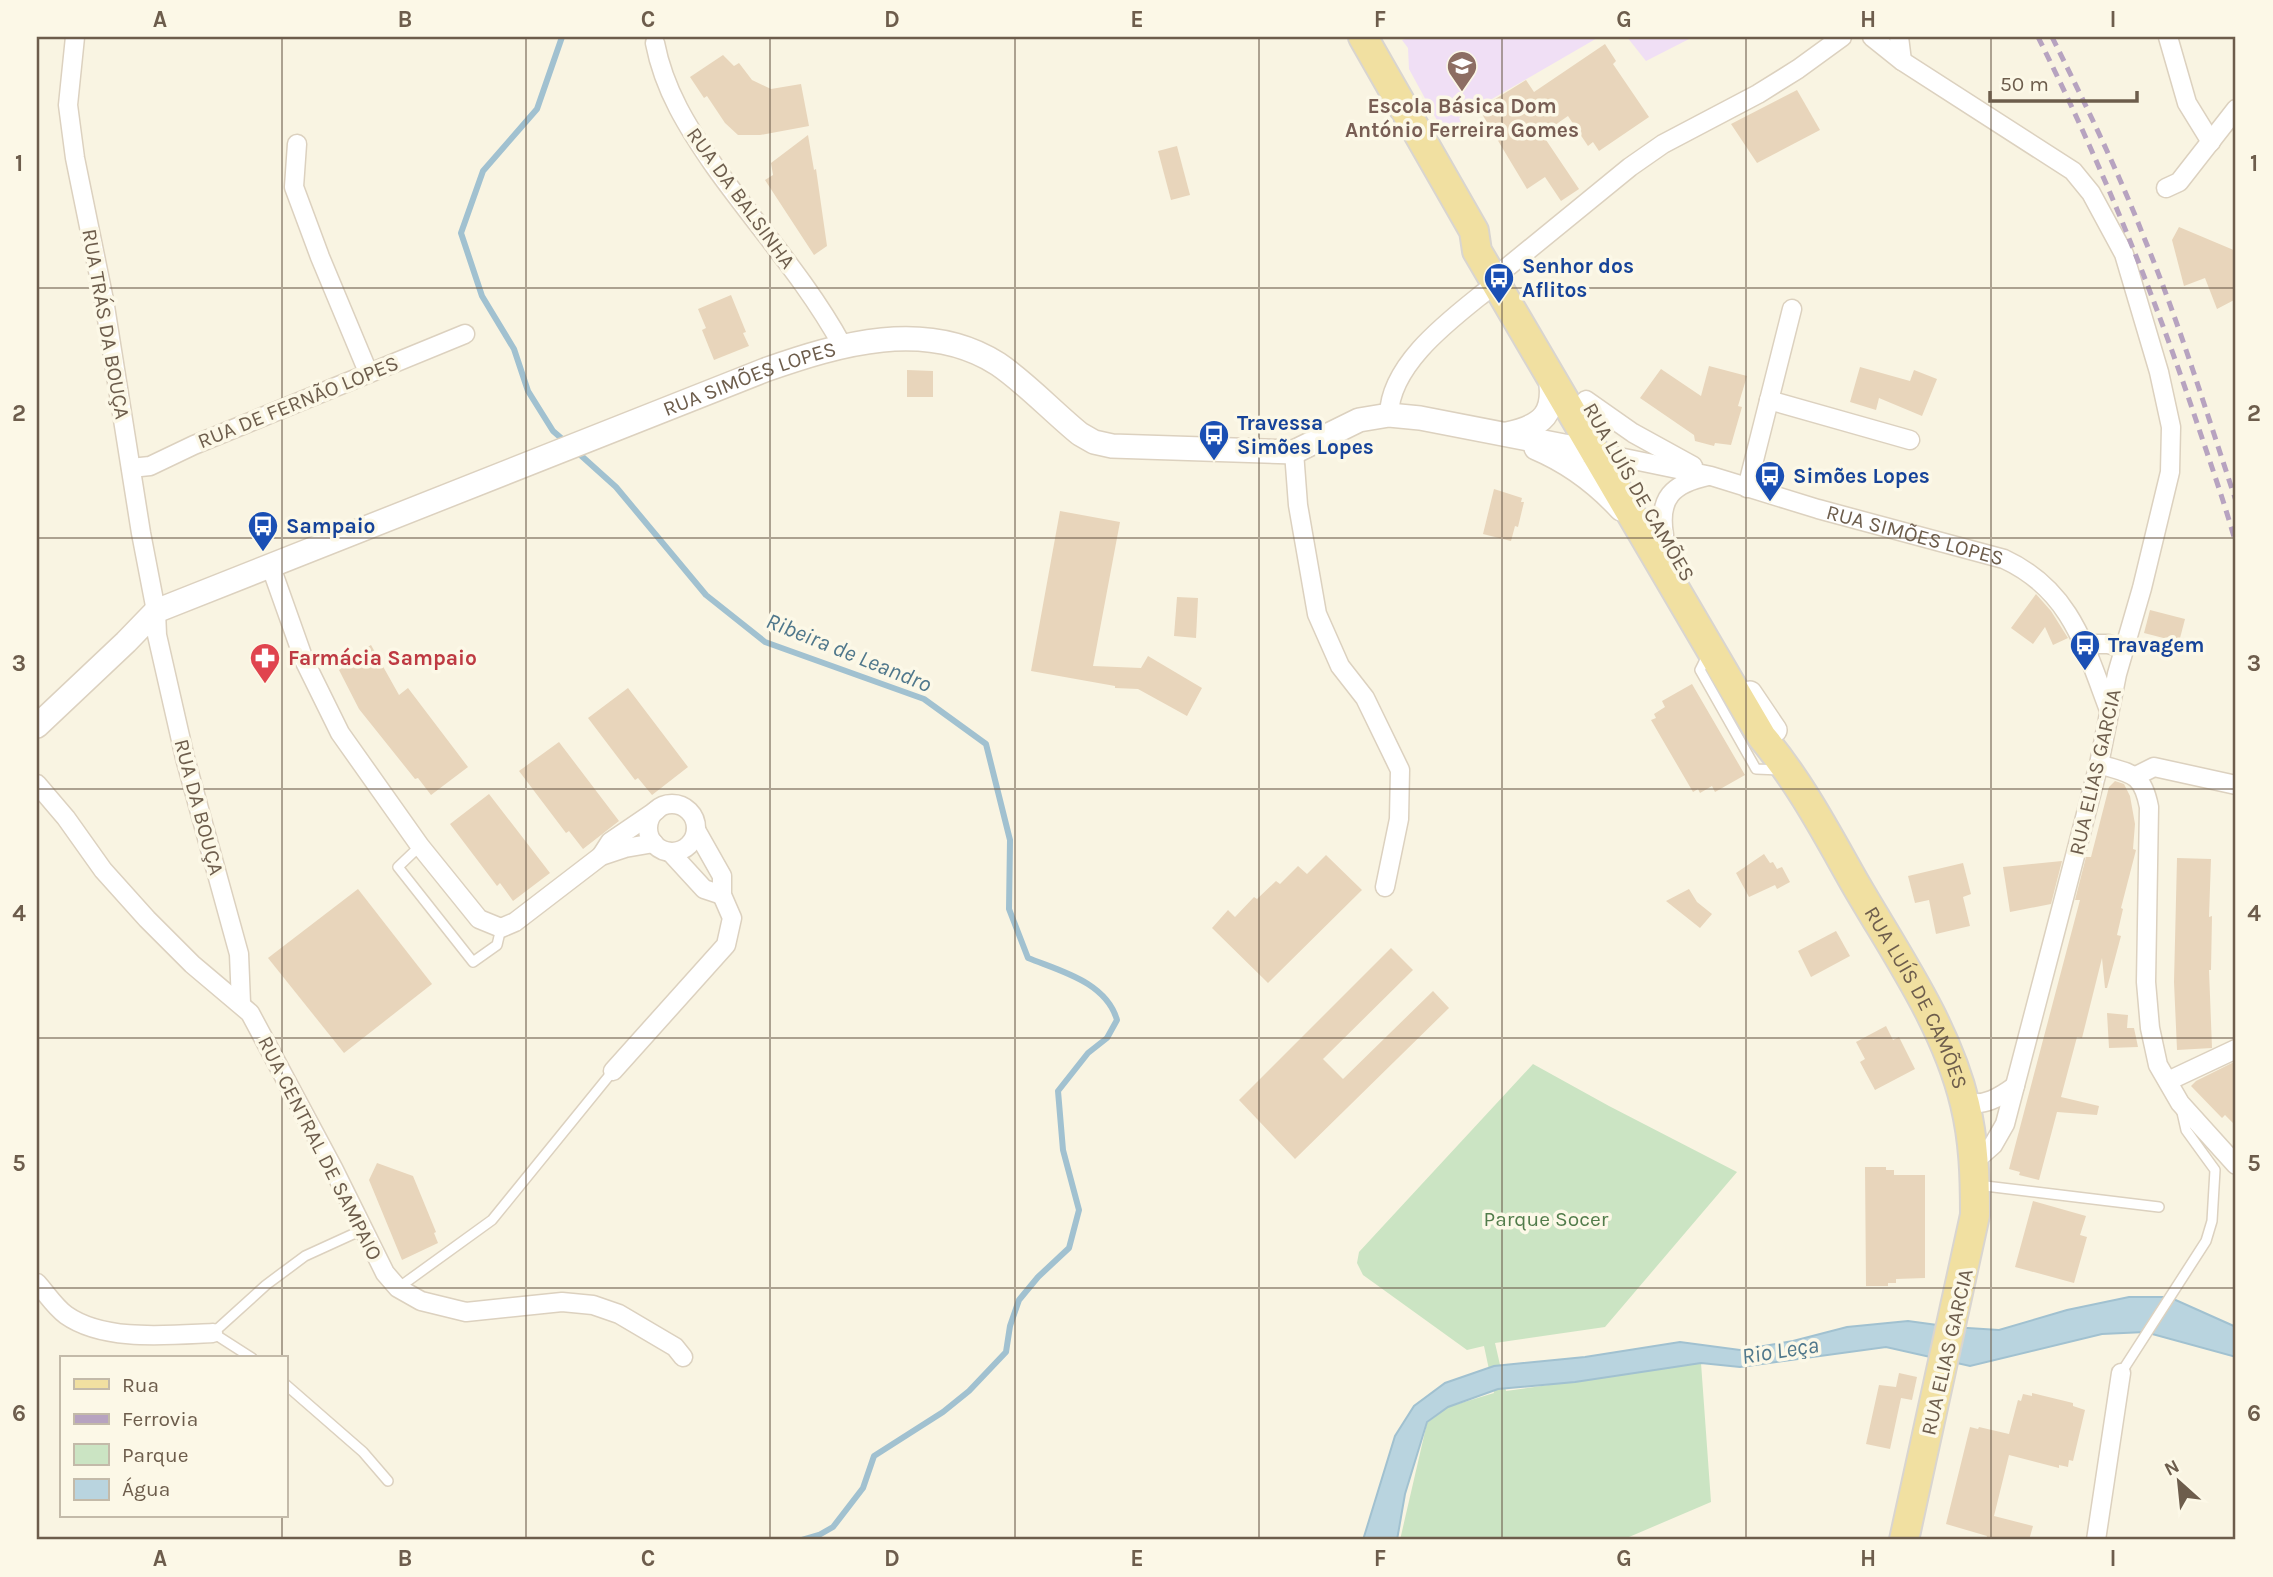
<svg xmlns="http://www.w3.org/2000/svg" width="2273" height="1577" viewBox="0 0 2273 1577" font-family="Karla,sans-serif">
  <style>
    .education { fill: #f0dff5 }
    .green { fill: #cbe4c3 }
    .water { fill: #b9d4df; stroke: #a1c1d0; stroke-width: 2 }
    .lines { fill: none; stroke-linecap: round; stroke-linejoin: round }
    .stream { stroke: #a1c1d0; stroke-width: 6 }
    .building { fill: #e8d5bb }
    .service-casing { stroke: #dcd1bf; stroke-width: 12 }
    .minor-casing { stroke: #dcd1bf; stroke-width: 21 }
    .tertiary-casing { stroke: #dcd1bf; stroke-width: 26 }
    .primary-casing { stroke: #d9d5d0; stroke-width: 32 }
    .service { stroke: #fff; stroke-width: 9 }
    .minor { stroke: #fff; stroke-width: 18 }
    .tertiary { stroke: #fff; stroke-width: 23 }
    .primary { stroke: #f1e0a1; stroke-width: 28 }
    .rail { stroke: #b7a3c0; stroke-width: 5; stroke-dasharray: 10 7; stroke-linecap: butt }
    .grid { fill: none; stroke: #6d5d4c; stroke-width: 2; stroke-opacity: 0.55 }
    .labels { text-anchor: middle; stroke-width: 7; stroke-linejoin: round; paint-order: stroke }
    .education-label { font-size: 21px; font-weight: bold; fill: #785e54; stroke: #fcf8e7 }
    .street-label { font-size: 21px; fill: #6d5d4c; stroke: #fcf8e7 }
    .transit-label { font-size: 21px; font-weight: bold; fill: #164399; stroke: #fcf8e7; text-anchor: start }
    .health-label { font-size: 21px; font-weight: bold; fill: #be3a42; stroke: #fcf8e7; text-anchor: start }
    .park-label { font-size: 21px; fill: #527c4b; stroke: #fcf8e7 }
    .water-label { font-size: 23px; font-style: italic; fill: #4f778b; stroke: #fcf8e7 }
    .neatline { fill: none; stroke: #6d5d4c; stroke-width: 2.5 }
    .grid-label { font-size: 23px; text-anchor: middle; font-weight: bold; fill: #6d5d4c }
  </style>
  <rect width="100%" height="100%" fill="#f9f4e2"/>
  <g class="education">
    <polygon points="1413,37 1599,37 1459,118 1463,127 1446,137 1409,69 1408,48 1402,40"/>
    <polygon points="1627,37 1693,37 1646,61"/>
  </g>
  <polygon class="green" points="1533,1064 1609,1106 1737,1172 1605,1327 1495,1343 1506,1391 1701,1363 1711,1502 1622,1540 1400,1540 1427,1423 1448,1407 1494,1393 1484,1346 1467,1350 1363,1275 1357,1263 1359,1252"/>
  <polygon class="water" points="2129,1297 2169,1297 2236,1327 2236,1357 2145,1332 2102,1334 1970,1366 1886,1347 1740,1367 1701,1363 1575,1382 1498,1389 1448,1407 1427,1422 1405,1494 1397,1540 1363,1540 1395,1436 1414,1406 1445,1383 1494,1366 1585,1357 1680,1342 1740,1350 1793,1341 1847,1327 1908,1321 1952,1327 1999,1330 2067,1310"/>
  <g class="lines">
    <g class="stream">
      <polyline points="562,37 537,109 483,171 461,233 482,296 514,349 528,391 553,431 568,444"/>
      <path d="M576 451 616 487 706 595 765 642 924 699 986 744 1010 840 1009 909 1028 958C1060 971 1106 982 1117 1020L1107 1038 1088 1053 1058 1091 1063 1150 1079 1210 1069 1248 1038 1277 1019 1300 1010 1326 1006 1352 969 1391 943 1412 874 1456 863 1488 833 1527 819 1535 802 1540"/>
    </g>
  </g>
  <g class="building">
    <polygon points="1605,44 1616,61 1613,64 1649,117 1599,151 1593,142 1588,146 1568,116 1542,134 1579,189 1561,201 1545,177 1527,189 1479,109 1526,80 1534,92"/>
    <polygon points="723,55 734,66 739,63 752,80 771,89 801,84 809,126 760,135 738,135 725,123 707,96 704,98 690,77"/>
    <polygon points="1797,90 1820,130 1757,163 1731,124"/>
    <polygon points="808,135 814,170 816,169 827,246 814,255 765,180 773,175 771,163"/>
    <polygon points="1177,146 1190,195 1171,200 1158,151"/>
    <polygon points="2179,227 2236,251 2236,299 2217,309 2205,278 2184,286 2172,240"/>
    <polygon points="731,295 746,332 743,333 749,346 714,360 702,330 706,328 698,309"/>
    <polygon points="1709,366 1747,376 1738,406 1742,407 1731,445 1715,443 1714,446 1695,441 1694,435 1640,398 1661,369 1701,396"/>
    <polygon points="1860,367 1910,381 1914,370 1937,379 1922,416 1879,398 1876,410 1850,402"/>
    <polygon points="907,370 933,371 933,397 907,397"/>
    <polygon points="1494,489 1522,498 1521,502 1524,502 1518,527 1515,526 1511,541 1483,534"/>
    <polygon points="1060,511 1120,522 1093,666 1141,668 1148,656 1202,688 1187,716 1138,689 1115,688 1115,686 1031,671"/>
    <polygon points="2036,594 2051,611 2068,638 2053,645 2045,627 2033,644 2011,628"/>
    <polygon points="1177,597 1198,598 1196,638 1174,636"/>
    <polygon points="2150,610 2185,619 2179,642 2144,633"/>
    <polygon points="371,645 399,695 408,688 468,767 431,795 418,778 415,779 359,709 339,670 342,668 339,663"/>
    <polygon points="1692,684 1745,775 1715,792 1712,786 1700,793 1698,789 1693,792 1651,720 1656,718 1654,714 1665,707 1662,701"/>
    <polygon points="628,688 688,767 652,795 638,778 635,780 588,718"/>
    <polygon points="559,742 619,821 583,849 569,831 566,833 519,771"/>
    <polygon points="2115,781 2124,784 2130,796 2135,824 2133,849 2136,850 2121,908 2123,909 2117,935 2121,936 2107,988 2105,988 2102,958 2082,1038 2077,1037 2061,1097 2099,1106 2097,1115 2057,1112 2039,1180 2019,1175 2020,1172 2009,1169 2080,900 2075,900 2086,857 2091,857 2109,787"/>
    <polygon points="489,794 550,873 513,901 500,883 497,886 450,824"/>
    <polygon points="1764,854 1770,863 1773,862 1777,869 1782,867 1790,882 1777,889 1775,885 1749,897 1736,873"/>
    <polygon points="1326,855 1362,890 1268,983 1212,928 1228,910 1235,917 1254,897 1257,899 1276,881 1280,884 1298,866 1307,874"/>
    <polygon points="2177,858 2211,859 2209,917 2212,916 2211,970 2209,970 2212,1048 2177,1050 2174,982"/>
    <polygon points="2062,861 2051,904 2010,912 2003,867"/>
    <polygon points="1963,863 1971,894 1963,897 1970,926 1936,934 1929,900 1915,903 1908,876"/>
    <polygon points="358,889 432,984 344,1053 268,958"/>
    <polygon points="1689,889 1697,902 1712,914 1700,928 1666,901"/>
    <polygon points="1836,931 1850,956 1811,977 1798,951"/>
    <polygon points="1391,948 1413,970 1323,1059 1343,1079 1433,991 1449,1008 1295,1159 1239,1100"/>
    <polygon points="2107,1013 2128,1015 2127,1028 2134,1028 2138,1047 2109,1048"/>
    <polygon points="1886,1026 1893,1040 1899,1037 1915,1069 1875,1090 1860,1062 1865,1059 1856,1042"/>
    <polygon points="2236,1061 2236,1126 2225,1115 2222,1118 2191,1086 2196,1081"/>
    <polygon points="377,1163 413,1176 436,1232 434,1233 438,1243 402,1260 369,1180"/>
    <polygon points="1865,1167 1886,1167 1886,1170 1894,1170 1894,1175 1925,1175 1925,1278 1896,1279 1896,1283 1888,1283 1888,1286 1866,1286"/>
    <polygon points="2033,1201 2086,1216 2080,1235 2087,1237 2074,1283 2015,1267"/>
    <polygon points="1899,1373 1917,1377 1912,1400 1901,1398 1890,1449 1866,1444 1879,1385 1896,1387"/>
    <polygon points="2032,1393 2073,1403 2073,1406 2085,1410 2073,1461 2069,1460 2068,1467 2059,1465 2059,1468 2009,1455 1994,1516 2033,1526 2029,1540 1986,1540 1987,1536 1946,1524 1970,1427 1978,1429 1979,1427 2009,1434 2018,1400 2021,1401 2023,1394 2032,1396"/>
  </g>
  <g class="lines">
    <g class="service-casing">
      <g id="service">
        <polyline points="1708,654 1700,670 1756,769 1781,770"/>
        <polyline points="420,846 398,867 473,962 497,945 501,928"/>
        <polyline points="1977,1185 2159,1207"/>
        <polyline points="398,1288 492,1220 613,1071"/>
        <polyline points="252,1358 213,1333 266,1285 305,1256 362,1230"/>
        <polyline points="2121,1373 2206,1241 2212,1221 2215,1170 2186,1130 2181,1108"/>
        <polyline points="285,1384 363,1452 388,1481"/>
      </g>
    </g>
    <g class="minor-casing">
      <g id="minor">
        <polyline points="75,37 68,105 75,158 104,300 141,533 156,611 157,635 185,758 239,954 241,1003"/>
        <polyline points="1872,37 1902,61 2073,171 2091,193 2124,254 2159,372 2171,427 2170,472 2142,588 2117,674 2099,764 2005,1124 1993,1145 1975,1161"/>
        <polyline points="1899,37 1902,61"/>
        <polyline points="2168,37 2187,103 2211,142"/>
        <path d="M655 43C664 90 688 128 715 167 757 226 807 281 842 345"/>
        <polyline points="297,144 294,187 320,257 368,372"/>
        <polyline points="2166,188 2179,182 2236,109"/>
        <polyline points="1494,278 1630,167 1663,144 1758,94 1798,69 1842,37"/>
        <polyline points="1586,400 1633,433 1693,466"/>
        <polyline points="1769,400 1910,440"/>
        <path d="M1389 415C1390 364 1450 320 1486 291"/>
        <polyline points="1294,452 1298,505 1317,614 1340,666 1365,698 1400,770 1399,819 1385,887"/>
        <path id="s1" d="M1595 452 1711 476 1818 509 2004 559C2071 590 2085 647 2109 710"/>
        <polyline points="131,468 150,466 194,445 465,334"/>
        <polyline points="1747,488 1792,309"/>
        <path d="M1664 535C1658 498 1672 484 1708 476"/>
        <polyline points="271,567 304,660 340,733 420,846 479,919 501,928 515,922 601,856 625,848 654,843"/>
        <polyline points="2085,644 2108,644 2124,648"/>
        <path d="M2099 764C2130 774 2142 771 2149 807L2146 982 2150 1028 2158 1065 2180 1103 2236 1165"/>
        <polyline points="2136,776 2154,767 2236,785"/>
        <polyline points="37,784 66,818 103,870 147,919 192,964 250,1013 333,1168 385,1273 398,1288 421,1301 466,1312 562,1302 593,1305 619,1314 675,1347 683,1357"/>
        <circle cx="672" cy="828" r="24"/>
        <polyline points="670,852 704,889 722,895"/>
        <polyline points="601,856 610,842 657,810"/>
        <polyline points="613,1071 726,945 732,918 722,895 722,876 696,830"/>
        <polyline points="2168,1081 2236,1049"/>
        <path d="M1965 1102C1984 1107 2000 1097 2015 1086"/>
        <path d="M37 1283C46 1293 55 1307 66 1315 104 1342 169 1335 213 1333"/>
        <polyline points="2096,1540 2121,1373"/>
      </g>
    </g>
    <g class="tertiary-casing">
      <g id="tertiary">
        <path d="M1507 434C1544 426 1556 413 1550 376"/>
        <path d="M1536 448C1569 462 1597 483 1621 509"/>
        <polyline points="1750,693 1775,730"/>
        <path id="s2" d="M37 726 126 642 156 611 765 370C839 344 926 318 998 364 1025 382 1054 413 1080 434L1094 442 1112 446 1294 452 1359 420 1389 415 1420 418 1595 452 1606 459"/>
      </g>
    </g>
    <g class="primary-casing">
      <g id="primary">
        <path id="s3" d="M1363 37 1474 231 1477 251 1762 737C1800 782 1827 834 1856 885 1896 954 1946 1025 1965 1104 1974 1141 1975 1177 1975 1215L1904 1540"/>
      </g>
    </g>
    <use href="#service" class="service"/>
    <use href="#minor" class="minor"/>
    <use href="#tertiary" class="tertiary"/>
    <use href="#primary" class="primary"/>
    <g class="rail">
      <path d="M2038 37C2100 161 2151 286 2195 417 2209 459 2224 501 2236 544"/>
      <path d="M2052 37C2085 103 2118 171 2145 240 2180 325 2207 414 2236 501"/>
    </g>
  </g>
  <path class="grid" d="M282 37V1358M526 37V1540M770 37V1540M1015 37V1540M1259 37V1540M1502 37V1540M1746 37V1540M1991 37V1540M37 288H2236M37 538H2236M37 789H2236M37 1038H2236M37 1288H2236M282 1516V1540"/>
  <defs>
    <g id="school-pin" transform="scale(1.575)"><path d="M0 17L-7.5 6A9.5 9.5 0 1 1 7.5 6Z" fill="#8d6e63" stroke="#fcf8e7"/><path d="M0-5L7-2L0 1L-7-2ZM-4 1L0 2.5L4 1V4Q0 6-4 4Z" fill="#fff"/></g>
    <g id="bus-pin" transform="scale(1.575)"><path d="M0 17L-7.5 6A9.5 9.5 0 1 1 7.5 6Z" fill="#1a4fb4" stroke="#fcf8e7"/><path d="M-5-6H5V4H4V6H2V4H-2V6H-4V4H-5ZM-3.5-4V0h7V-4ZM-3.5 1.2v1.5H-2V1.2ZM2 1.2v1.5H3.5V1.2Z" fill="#fff"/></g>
    <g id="pharmacy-pin" transform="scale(1.575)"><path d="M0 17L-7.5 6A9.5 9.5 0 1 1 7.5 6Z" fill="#e0444e" stroke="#fcf8e7"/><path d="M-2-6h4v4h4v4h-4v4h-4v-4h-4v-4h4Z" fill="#fff"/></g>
  </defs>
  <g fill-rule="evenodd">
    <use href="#school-pin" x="1462" y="66"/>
    <use href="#bus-pin" x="1499" y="278"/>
    <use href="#bus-pin" x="1214" y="435"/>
    <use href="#bus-pin" x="1770" y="476"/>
    <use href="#bus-pin" x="263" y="526"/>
    <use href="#bus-pin" x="2085" y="645"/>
    <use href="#pharmacy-pin" x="265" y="658"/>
  </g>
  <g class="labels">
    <g class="education-label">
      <text x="1462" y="113">Escola Básica Dom<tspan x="1462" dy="24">António Ferreira Gomes</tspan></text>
    </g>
    <g class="street-label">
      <text transform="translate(741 198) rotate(54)" y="7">RUA DA BALSINHA</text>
      <text transform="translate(106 324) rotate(80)" y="7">RUA TRÁS DA BOUÇA</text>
      <text dy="7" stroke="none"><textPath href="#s2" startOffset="803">RUA SIMÕES LOPES</textPath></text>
      <text transform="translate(298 402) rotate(-22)" y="7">RUA DE FERNÃO LOPES</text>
      <text transform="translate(1639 492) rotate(60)" y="7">RUA LUÍS DE CAMÕES</text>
      <text dy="7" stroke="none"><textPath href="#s1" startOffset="331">RUA SIMÕES LOPES</textPath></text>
      <text transform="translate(2095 772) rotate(-77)" y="7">RUA ELIAS GARCIA</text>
      <text transform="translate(199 807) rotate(75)" y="7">RUA DA BOUÇA</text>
      <text dy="7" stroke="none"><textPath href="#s3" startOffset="1111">RUA LUÍS DE CAMÕES</textPath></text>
      <text transform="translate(320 1148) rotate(63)" y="7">RUA CENTRAL DE SAMPAIO</text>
      <text transform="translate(1947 1352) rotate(-77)" y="7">RUA ELIAS GARCIA</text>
    </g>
    <g class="transit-label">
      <text x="1522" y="273">Senhor dos<tspan x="1522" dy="24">Aflitos</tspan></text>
      <text x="1237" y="430">Travessa<tspan x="1237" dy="24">Simões Lopes</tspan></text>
      <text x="1793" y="483">Simões Lopes</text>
      <text x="286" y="533">Sampaio</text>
      <text x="2108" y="652">Travagem</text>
    </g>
    <g class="health-label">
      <text x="288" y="665">Farmácia Sampaio</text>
    </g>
    <g class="park-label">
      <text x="1546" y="1226">Parque Socer</text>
    </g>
    <g class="water-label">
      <text transform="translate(849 652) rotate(22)" y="8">Ribeira de Leandro</text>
      <text transform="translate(1780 1350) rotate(-9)" y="8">Rio Leça</text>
    </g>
  </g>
  <rect width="2273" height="1577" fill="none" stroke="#fcf8e7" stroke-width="77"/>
  <rect x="60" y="1356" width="228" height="161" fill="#fcf8e7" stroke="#c3baa9" stroke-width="2"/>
  <rect x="74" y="1379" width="35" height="10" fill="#f1e0a1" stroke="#c3baa9" stroke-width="2"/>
  <text x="122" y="1392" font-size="21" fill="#6d5d4c">Rua</text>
  <rect x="74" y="1414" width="35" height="10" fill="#b7a3c0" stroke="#c3baa9" stroke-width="2"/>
  <text x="122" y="1426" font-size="21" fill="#6d5d4c">Ferrovia</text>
  <rect x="74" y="1444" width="35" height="21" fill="#cbe4c3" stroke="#c3baa9" stroke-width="2"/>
  <text x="122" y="1462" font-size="21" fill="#6d5d4c">Parque</text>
  <rect x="74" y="1479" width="35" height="21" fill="#b9d4df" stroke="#c3baa9" stroke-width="2"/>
  <text x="122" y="1496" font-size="21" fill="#6d5d4c">Água</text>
  <g transform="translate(2179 1482) rotate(333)" stroke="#fcf8e7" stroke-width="5" paint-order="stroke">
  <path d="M0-5L12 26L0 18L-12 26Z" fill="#6d5d4c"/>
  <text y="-10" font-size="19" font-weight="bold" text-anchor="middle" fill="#6d5d4c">N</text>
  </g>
  <path d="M1990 91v10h147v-10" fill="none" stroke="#6d5d4c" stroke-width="3.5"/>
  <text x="2000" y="91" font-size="21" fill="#6d5d4c" stroke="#fcf8e7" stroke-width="5" paint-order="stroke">50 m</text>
  <rect x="38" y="38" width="2196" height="1500" class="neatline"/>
  <g class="grid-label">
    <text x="160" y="27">A</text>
    <text x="405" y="27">B</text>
    <text x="648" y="27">C</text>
    <text x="892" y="27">D</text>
    <text x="1137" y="27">E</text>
    <text x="1380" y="27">F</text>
    <text x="1624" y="27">G</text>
    <text x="1868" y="27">H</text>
    <text x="2113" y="27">I</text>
    <text x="19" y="171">1</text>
    <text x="2254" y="171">1</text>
    <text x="19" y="421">2</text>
    <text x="2254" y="421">2</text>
    <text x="19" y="671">3</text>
    <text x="2254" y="671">3</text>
    <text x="19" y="921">4</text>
    <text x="2254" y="921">4</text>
    <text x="19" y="1171">5</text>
    <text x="2254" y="1171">5</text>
    <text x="19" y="1421">6</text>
    <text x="2254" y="1421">6</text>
    <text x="160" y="1566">A</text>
    <text x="405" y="1566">B</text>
    <text x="648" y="1566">C</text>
    <text x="892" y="1566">D</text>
    <text x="1137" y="1566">E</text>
    <text x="1380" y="1566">F</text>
    <text x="1624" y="1566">G</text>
    <text x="1868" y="1566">H</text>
    <text x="2113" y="1566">I</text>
  </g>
</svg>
